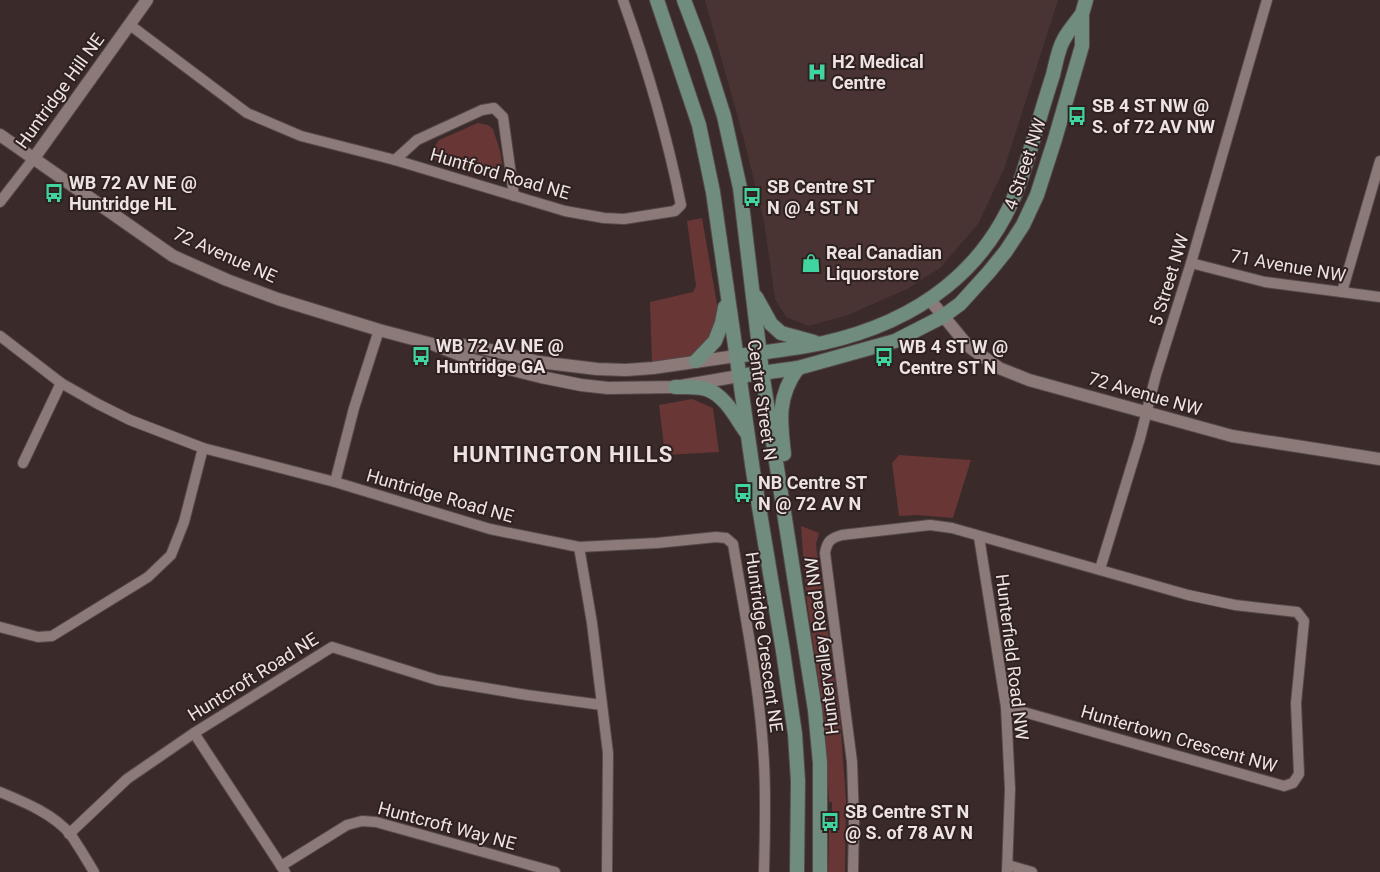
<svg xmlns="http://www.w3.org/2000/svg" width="1380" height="872" viewBox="0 0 1380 872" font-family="Roboto,sans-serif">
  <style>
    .built { fill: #493433 }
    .green { fill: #693636 }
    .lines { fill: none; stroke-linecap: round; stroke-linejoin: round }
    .minor-casing { stroke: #554949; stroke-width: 12 }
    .tertiary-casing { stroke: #554949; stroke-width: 14 }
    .secondary-casing { stroke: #554949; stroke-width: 16 }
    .minor { stroke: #8c7a79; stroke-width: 10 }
    .tertiary { stroke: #8c7a79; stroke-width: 12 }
    .secondary { stroke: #708c7e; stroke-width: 14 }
    .labels { text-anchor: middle; stroke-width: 4; stroke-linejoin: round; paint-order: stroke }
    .poi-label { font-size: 18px; font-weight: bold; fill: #ede3e2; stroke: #2f2120; text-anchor: start }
    .street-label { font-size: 18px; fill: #ede3e2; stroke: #2f2120 }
    .district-label { font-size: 22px; font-weight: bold; letter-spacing: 1px; fill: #ede3e2; stroke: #2f2120 }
  </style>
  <rect width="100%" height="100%" fill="#3a2a2a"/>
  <polygon class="built" points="705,0 1058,0 1004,169 978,224 940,268 907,289 848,315 808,326 786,317 775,299 764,221 743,136"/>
  <g class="green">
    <path d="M478 123 488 125 493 129C497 144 512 172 490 178L438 163 433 156 434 148 439 140Z"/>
    <polygon points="702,218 718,310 714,334 693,356 652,363 650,302 693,292 696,286 687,221"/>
    <polygon points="692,399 713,408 719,452 665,455 659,405"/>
    <polygon points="899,455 971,460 953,518 917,515 899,516 892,463"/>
    <polygon points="801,526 819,533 816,544 817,553 840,718 846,801 845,872 828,872 829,828 832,828 832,802 829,802 824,718 806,595"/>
  </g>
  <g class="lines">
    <g class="minor-casing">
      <g id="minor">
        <path d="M130 25 247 113 301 136 395 160 565 211 604 218 624 219 675 211 681 205C667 135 647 67 623 0"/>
        <polyline points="395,160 417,140 482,110 494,108 503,117 514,196"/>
        <polyline points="0,202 34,158"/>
        <polyline points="1191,263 1265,282 1380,297"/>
        <polyline points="1342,292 1380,161"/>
        <path d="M0 336 61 383 98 404 130 420 203 448 335 482 490 529 579 547 657 543 716 537 726 538 733 544C745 616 760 689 764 762 766 799 765 835 764 872"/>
        <polyline points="23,463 61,383"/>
        <polyline points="335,482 354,408 379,330"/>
        <polyline points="979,537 1006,707 1010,789 1007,872"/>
        <polyline points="579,547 592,623 608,753 607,872"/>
        <polyline points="1100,569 1140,438 1156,375 1191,263 1267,0"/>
        <polyline points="0,627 38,637 52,636 148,577 171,555 184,522 203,448"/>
        <polyline points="194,733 285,872"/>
        <path d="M0 792C24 802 54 814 71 835 79 847 87 860 94 872"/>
        <polyline points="69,834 127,779 194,733 332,647 437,680 527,695 602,705"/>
        <polyline points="1008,865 1032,872"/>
        <polyline points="281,866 347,825 362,821 376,822 555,872"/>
        <path d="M853 872 854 821 852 762 825 553C827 541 831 538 842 535L930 525 952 528 1188 595 1235 605 1297 612 1304 621 1296 703 1299 774 1293 783 1284 786 1006 707"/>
      </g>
    </g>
    <g class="tertiary-casing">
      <g id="tertiary">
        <polyline points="0,135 173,256 227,280 278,299 379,330 432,344 473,360 541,377 581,385 608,388 675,387 739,376"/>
        <polyline points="34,158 147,0"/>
        <polyline points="930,300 968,346 999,368 1029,380 1232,436 1380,459"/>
        <polyline points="442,344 474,346 539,362 597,369 626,370 653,368 736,356"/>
      </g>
    </g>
    <g class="secondary-casing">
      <g id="secondary">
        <polyline points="657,0 699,125 713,192 753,471 783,651 795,734 798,781 797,872"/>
        <polyline points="684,0 704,53 724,116 740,188 762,372 815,710 820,763 820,872"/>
        <polyline points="756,297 771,324 781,333 814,342"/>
        <path d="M736 356C765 352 794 349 823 343 917 322 991 270 1022 176 1033 143 1042 108 1053 75 1056 63 1058 49 1064 39 1069 30 1076 22 1082 14"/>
        <polyline points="696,361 715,341 722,323 725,307"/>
        <polyline points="739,376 798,368 895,341 942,317 960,304 989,272 1006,251 1023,225 1037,195 1055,139 1082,46 1082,14 1086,0"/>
        <path d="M675 387C684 387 697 386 706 389 725 395 736 418 746 432"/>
        <path d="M784 454C780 421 777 396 798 368"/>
      </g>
    </g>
    <use href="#minor" class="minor"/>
    <use href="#tertiary" class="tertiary"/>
    <use href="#secondary" class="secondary"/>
  </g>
  <defs>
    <g id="hospital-bare" transform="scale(1.5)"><path d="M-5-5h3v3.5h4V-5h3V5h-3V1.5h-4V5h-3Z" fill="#40d4a1" stroke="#2f2120" stroke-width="2.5" paint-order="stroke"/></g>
    <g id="bus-bare" transform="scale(1.5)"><path d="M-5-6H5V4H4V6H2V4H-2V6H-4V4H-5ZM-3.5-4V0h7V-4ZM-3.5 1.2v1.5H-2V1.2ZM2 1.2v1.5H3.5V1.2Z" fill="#40d4a1" stroke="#2f2120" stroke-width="2.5" paint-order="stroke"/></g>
    <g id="shop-bare" transform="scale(1.5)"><path d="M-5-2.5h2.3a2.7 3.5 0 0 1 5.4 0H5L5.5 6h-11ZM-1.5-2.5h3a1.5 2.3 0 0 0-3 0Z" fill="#40d4a1" stroke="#2f2120" stroke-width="2.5" paint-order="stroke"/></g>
  </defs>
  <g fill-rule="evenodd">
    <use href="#hospital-bare" x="817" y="72"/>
    <use href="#bus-bare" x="1077" y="116"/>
    <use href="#bus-bare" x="54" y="193"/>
    <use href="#bus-bare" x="752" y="197"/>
    <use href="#shop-bare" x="811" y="263"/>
    <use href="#bus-bare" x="421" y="356"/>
    <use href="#bus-bare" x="884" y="357"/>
    <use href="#bus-bare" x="743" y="493"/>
    <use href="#bus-bare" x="830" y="822"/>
  </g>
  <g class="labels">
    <g class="poi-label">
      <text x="832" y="68">H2 Medical<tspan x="832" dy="21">Centre</tspan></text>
      <text x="1092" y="112">SB 4 ST NW @<tspan x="1092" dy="21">S. of 72 AV NW</tspan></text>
      <text x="69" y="189">WB 72 AV NE @<tspan x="69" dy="21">Huntridge HL</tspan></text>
      <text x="767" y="193">SB Centre ST<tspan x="767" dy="21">N @ 4 ST N</tspan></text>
      <text x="826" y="259">Real Canadian<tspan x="826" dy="21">Liquorstore</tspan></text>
      <text x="436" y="352">WB 72 AV NE @<tspan x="436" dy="21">Huntridge GA</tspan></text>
      <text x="899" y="353">WB 4 ST W @<tspan x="899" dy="21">Centre ST N</tspan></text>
      <text x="758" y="489">NB Centre ST<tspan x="758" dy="21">N @ 72 AV N</tspan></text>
      <text x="845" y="818">SB Centre ST N<tspan x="845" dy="21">@ S. of 78 AV N</tspan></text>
    </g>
    <g class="street-label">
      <text transform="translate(60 91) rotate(-54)" y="6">Huntridge Hill NE</text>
      <text transform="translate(1025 164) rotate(-71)" y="6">4 Street NW</text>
      <text transform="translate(500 174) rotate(16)" y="6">Huntford Road NE</text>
      <text transform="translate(225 255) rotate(24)" y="6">72 Avenue NE</text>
      <text transform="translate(1288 266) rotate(10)" y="6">71 Avenue NW</text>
      <text transform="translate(1169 280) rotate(-73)" y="6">5 Street NW</text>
      <text transform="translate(1145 394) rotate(16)" y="6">72 Avenue NW</text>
      <text transform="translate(762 400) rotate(82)" y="6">Centre Street N</text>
      <text transform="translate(440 496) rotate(16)" y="6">Huntridge Road NE</text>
      <text transform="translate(764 642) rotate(82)" y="6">Huntridge Crescent NE</text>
      <text transform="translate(822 646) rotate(-97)" y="6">Huntervalley Road NW</text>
      <text transform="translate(1012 657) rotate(83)" y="6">Hunterfield Road NW</text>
      <text transform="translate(253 677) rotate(-32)" y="6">Huntcroft Road NE</text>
      <text transform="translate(1179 739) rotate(16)" y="6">Huntertown Crescent NW</text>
      <text transform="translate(447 826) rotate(15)" y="6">Huntcroft Way NE</text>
    </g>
    <g class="district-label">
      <text x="563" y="462">HUNTINGTON HILLS</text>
    </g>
  </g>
</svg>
